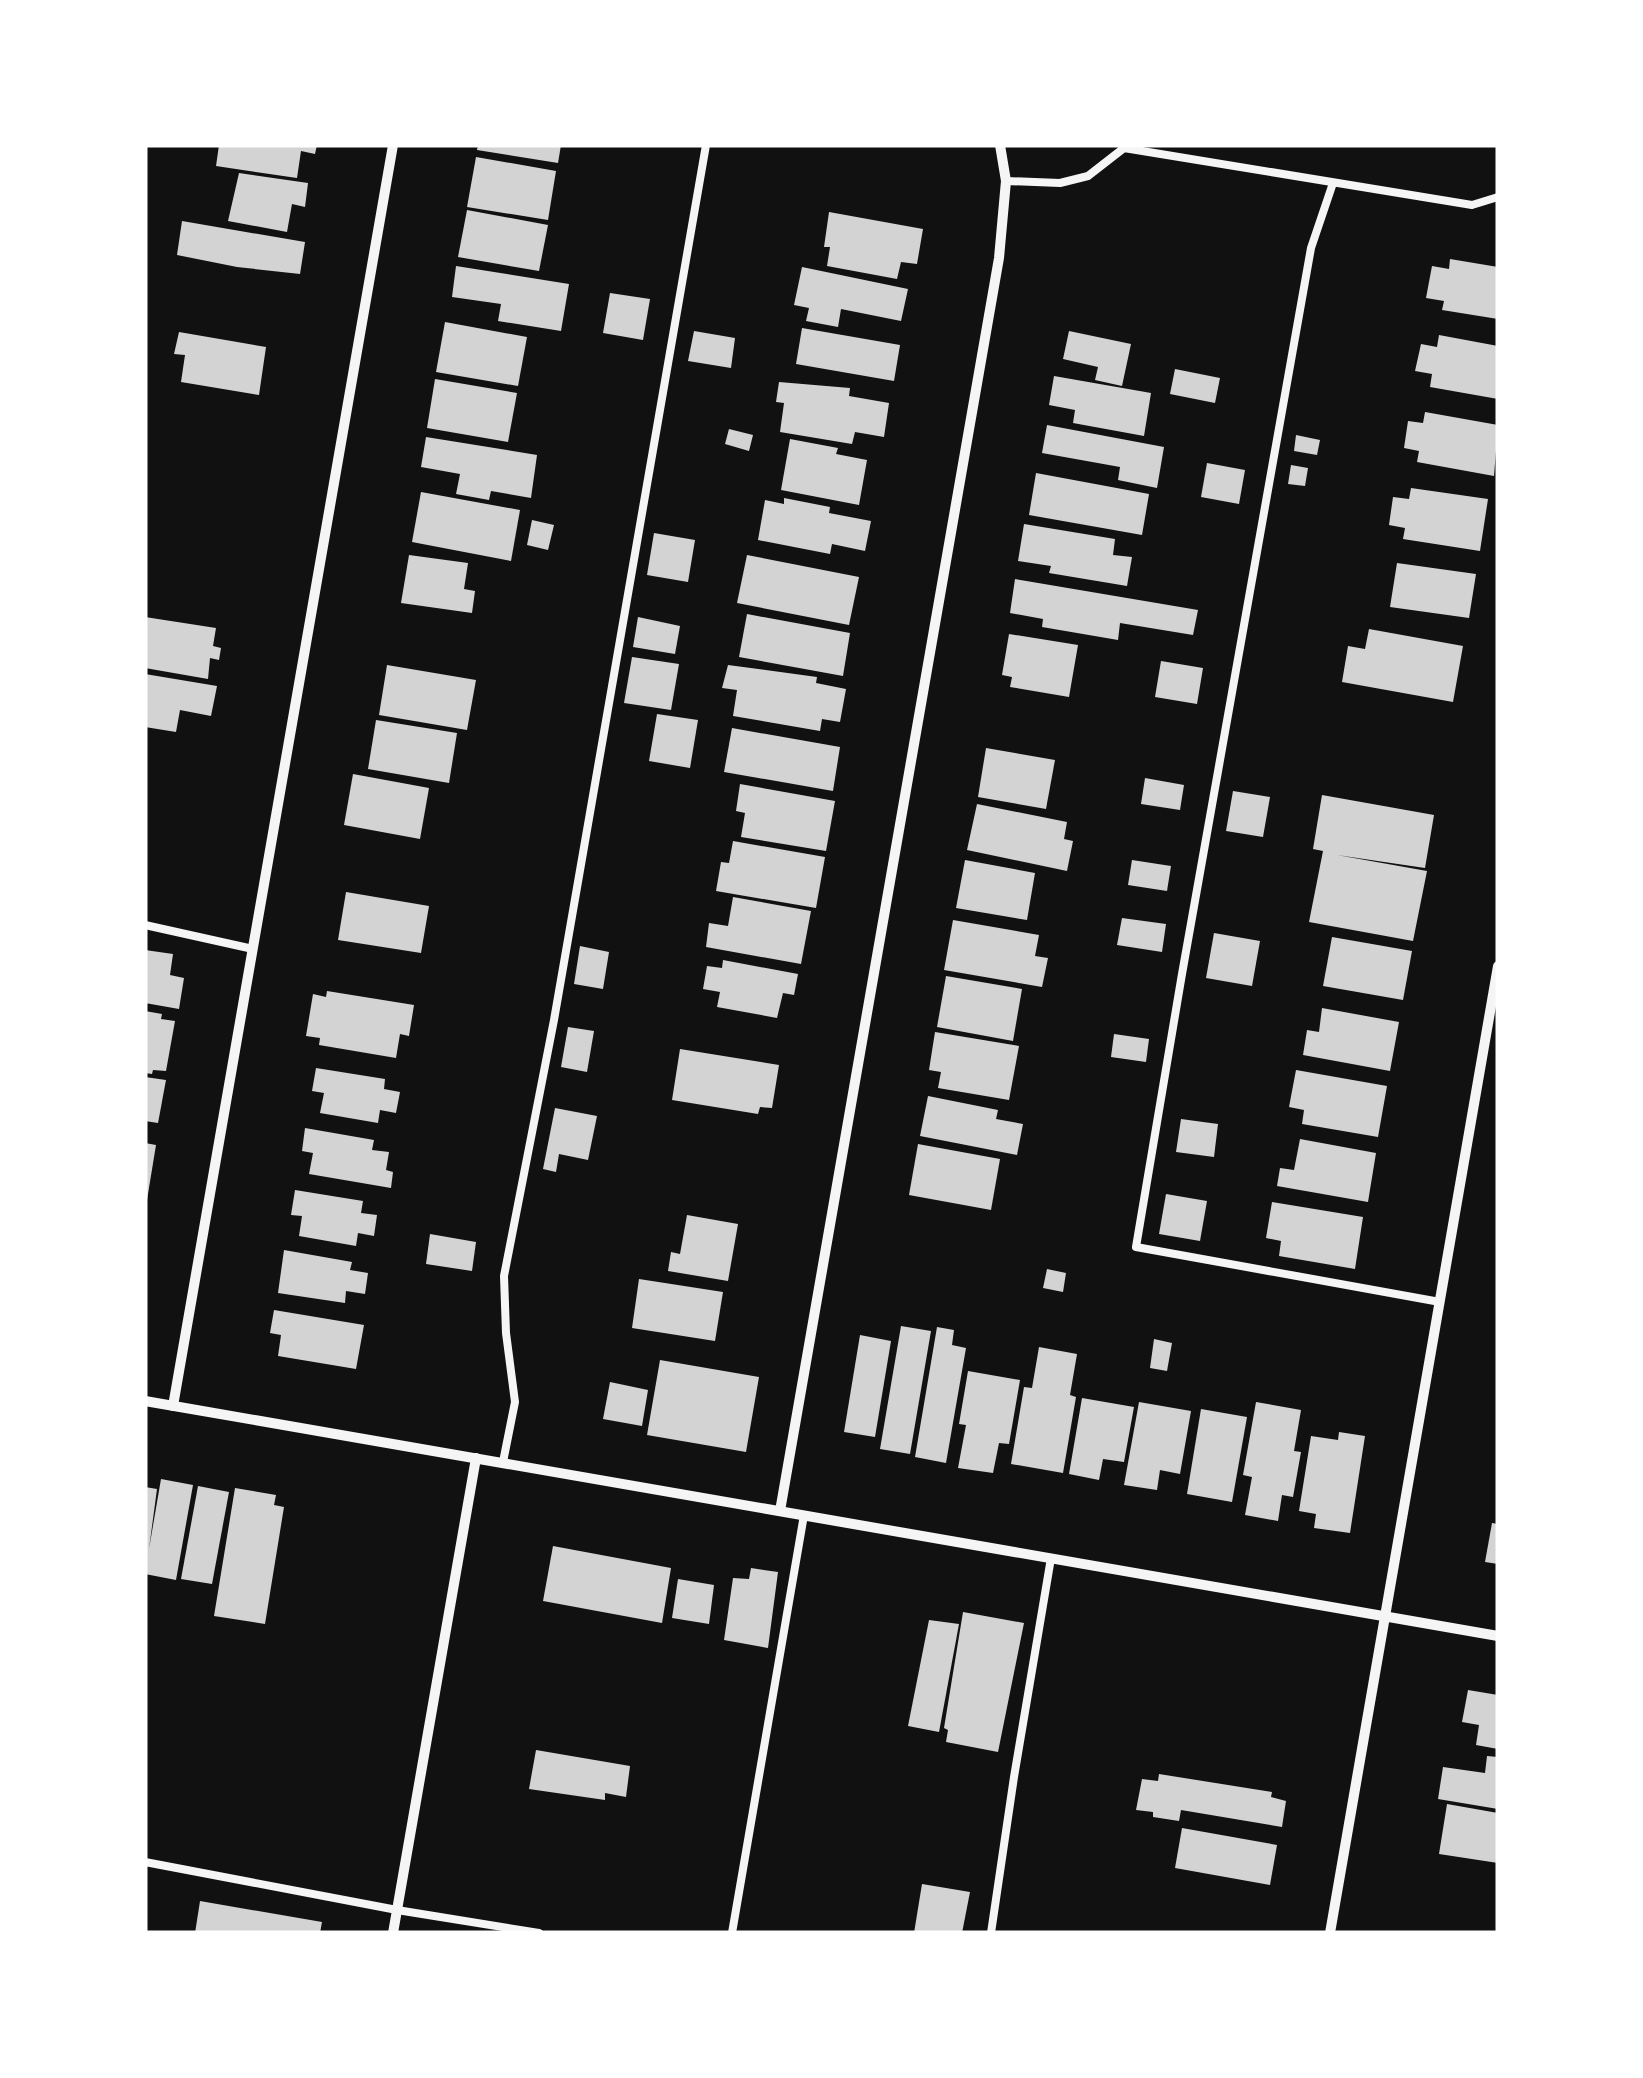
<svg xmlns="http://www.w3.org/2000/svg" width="1643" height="2078" viewBox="0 0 1643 2078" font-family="Lato,sans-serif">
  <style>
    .building { fill: #d3d3d3 }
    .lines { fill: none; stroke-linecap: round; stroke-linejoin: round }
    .service { stroke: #f5f5f5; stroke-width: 8 }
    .minor { stroke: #f5f5f5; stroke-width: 10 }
  </style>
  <rect width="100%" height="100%" fill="#111"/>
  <g class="building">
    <polygon points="219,145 317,145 315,154 301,151 297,178 216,166"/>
    <polygon points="478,145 561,145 558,163 477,150"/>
    <polygon points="476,157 556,171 548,220 467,207"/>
    <polygon points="239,173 308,183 305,207 292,204 287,232 228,221"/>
    <polygon points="467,210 548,225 539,271 458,257"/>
    <polygon points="829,212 923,229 917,264 901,262 897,279 827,266 830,247 824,247"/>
    <polygon points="182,221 305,242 300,274 237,267 177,255"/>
    <polygon points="1450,259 1498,267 1498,319 1442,310 1444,301 1426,298 1432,266 1449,269"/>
    <polygon points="456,266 569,284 561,331 498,321 501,304 452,297"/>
    <polygon points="802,267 908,289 901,321 841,309 838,327 806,321 809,308 794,305"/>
    <polygon points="610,293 650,299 643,340 603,333"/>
    <polygon points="445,322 527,337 518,386 436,372"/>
    <polygon points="802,328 900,345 894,381 796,364"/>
    <polygon points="694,331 735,338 731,368 688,361"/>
    <polygon points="1069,331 1131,344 1122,386 1095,380 1098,367 1063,359"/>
    <polygon points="179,332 266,347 259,395 181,382 185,355 174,354"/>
    <polygon points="1439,335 1498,346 1498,399 1430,387 1432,374 1415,371 1421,344 1437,347"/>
    <polygon points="1175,369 1220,378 1215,403 1170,394"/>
    <polygon points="1054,376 1151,393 1144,436 1073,423 1075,410 1049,405"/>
    <polygon points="435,379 517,393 508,442 427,428"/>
    <polygon points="779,382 850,388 849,396 889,403 884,437 855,432 852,444 780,432 784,403 776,402"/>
    <polygon points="1425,412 1498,425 1494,476 1417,462 1419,451 1404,448 1408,421 1423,423"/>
    <polygon points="1047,425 1164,447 1157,488 1118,480 1120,467 1042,453"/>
    <polygon points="729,429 753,435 749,451 725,444"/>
    <polygon points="1296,435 1320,440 1317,455 1294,451"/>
    <polygon points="426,437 537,455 531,498 491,491 489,500 456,494 460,474 421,467"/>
    <polygon points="790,439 838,448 836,454 867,460 859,505 781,490"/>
    <polygon points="1207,463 1245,470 1239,504 1201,497"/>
    <polygon points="1291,465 1308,468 1305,486 1288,484"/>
    <polygon points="1036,473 1149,494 1142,535 1029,515"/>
    <polygon points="1411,488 1488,499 1480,551 1403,539 1405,528 1389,525 1393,497 1409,499"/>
    <polygon points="421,492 520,510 511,561 412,542"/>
    <polygon points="784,498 830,507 829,513 871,521 865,551 832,544 830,554 758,540 765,500 784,504"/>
    <polygon points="532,520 554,525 548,550 527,545"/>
    <polygon points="1024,524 1115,539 1113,555 1132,557 1127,586 1049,573 1051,566 1018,561"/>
    <polygon points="654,533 695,540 688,582 647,575"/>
    <polygon points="409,555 468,563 464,589 475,591 472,613 401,603"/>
    <polygon points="747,555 859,577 849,625 737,603"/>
    <polygon points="1397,563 1476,574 1469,618 1390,607"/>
    <polygon points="1015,579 1198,610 1193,635 1120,623 1118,640 1042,627 1043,619 1010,613"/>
    <polygon points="747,614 850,633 843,676 739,657"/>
    <polygon points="145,617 216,628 213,646 221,648 219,660 210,658 208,679 145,668"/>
    <polygon points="638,617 680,626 675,654 633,647"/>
    <polygon points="1369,629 1463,646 1453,702 1342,682 1348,646 1365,649"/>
    <polygon points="1009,634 1078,645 1069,697 1010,687 1012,677 1002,675"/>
    <polygon points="632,657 679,664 671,710 624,703"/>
    <polygon points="1161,661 1203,668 1197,704 1155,697"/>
    <polygon points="387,665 476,680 467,730 379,715"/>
    <polygon points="728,665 817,677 816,683 846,689 840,722 822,719 820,731 733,716 737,690 722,688"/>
    <polygon points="145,674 217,686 211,716 180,710 176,732 145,727"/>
    <polygon points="657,714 698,720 690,768 649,761"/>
    <polygon points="376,720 457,733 449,783 368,769"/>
    <polygon points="732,728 840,747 833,791 724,772"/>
    <polygon points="986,748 1055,760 1046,809 978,797"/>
    <polygon points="353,774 429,788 420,839 344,825"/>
    <polygon points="1145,778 1184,785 1180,810 1141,804"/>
    <polygon points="740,784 835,801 826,851 741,837 745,813 736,811"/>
    <polygon points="1233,791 1270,797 1263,837 1226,831"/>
    <polygon points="1322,795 1434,815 1425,868 1337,855 1427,871 1413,941 1309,922 1323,851 1313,849"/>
    <polygon points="977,804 1067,822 1064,839 1073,841 1067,871 967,850"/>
    <polygon points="733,841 825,857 816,908 716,891 721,862 729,863"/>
    <polygon points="965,860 1035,873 1027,920 956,908"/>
    <polygon points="1132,860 1171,866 1167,891 1128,885"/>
    <polygon points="346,892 429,906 421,953 338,940"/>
    <polygon points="733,897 811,911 801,964 706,947 709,923 728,926"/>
    <polygon points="1122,918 1166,924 1162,952 1117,945"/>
    <polygon points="953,920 1039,935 1035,956 1048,958 1042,987 944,970"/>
    <polygon points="1214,933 1260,941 1252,986 1206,978"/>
    <polygon points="1332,937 1412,951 1403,1000 1323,986"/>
    <polygon points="580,946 609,952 603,989 574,984"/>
    <polygon points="145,950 173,954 170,975 184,978 179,1009 145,1003"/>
    <polygon points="723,960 798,974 794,995 783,993 777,1018 717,1007 720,992 703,989 707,966 722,968"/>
    <polygon points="946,976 1022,989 1013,1041 937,1027"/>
    <polygon points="327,991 414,1005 409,1036 400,1034 396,1058 319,1045 320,1038 306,1036 313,994 326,997"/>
    <polygon points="1322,1008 1399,1022 1390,1071 1303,1055 1307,1030 1319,1032"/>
    <polygon points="145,1011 162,1014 161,1019 175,1021 166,1071 153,1070 152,1074 145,1073"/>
    <polygon points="568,1027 594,1031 587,1072 561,1067"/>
    <polygon points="935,1032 1019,1046 1009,1100 938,1088 941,1072 929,1070"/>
    <polygon points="1114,1034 1149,1039 1146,1062 1111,1057"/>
    <polygon points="680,1049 779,1065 772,1108 760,1107 758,1114 672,1100"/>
    <polygon points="316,1068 385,1079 384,1089 400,1092 396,1113 380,1110 378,1123 320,1113 324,1093 312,1091"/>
    <polygon points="1296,1070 1387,1086 1378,1137 1302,1124 1304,1110 1289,1107"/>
    <polygon points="145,1077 166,1080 158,1123 145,1121"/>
    <polygon points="928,1096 998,1110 996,1119 1023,1124 1017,1155 920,1136"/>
    <polygon points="555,1108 597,1116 588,1160 559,1154 556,1172 543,1169"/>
    <polygon points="1181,1119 1218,1124 1214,1157 1176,1152"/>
    <polygon points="305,1128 374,1140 372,1150 389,1152 386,1170 393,1172 391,1188 309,1174 313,1153 302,1151"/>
    <polygon points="1300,1139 1376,1153 1368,1202 1277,1186 1280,1168 1294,1170"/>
    <polygon points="145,1143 156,1145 147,1200 145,1200"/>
    <polygon points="918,1144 1000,1159 991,1210 909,1195"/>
    <polygon points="295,1190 363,1201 361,1213 377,1215 374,1236 358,1233 356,1246 299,1236 302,1216 291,1215"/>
    <polygon points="1166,1194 1207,1201 1200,1241 1159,1234"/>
    <polygon points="1272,1202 1363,1217 1355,1269 1279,1256 1281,1241 1266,1238"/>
    <polygon points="687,1215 738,1224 728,1281 668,1271 671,1252 680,1254"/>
    <polygon points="430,1234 476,1242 472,1271 426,1264"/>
    <polygon points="284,1250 352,1262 350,1270 368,1273 365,1294 346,1291 345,1303 278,1293"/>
    <polygon points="1047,1269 1066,1273 1063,1292 1043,1288"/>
    <polygon points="639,1279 723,1292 715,1341 632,1328"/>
    <polygon points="274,1310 364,1325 356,1369 278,1356 281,1335 270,1333"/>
    <polygon points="901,1326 931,1331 910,1454 880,1449"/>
    <polygon points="937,1327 954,1330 952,1345 966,1348 946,1463 915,1457"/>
    <polygon points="860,1335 891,1341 875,1437 844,1432"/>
    <polygon points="1154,1339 1172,1343 1167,1371 1150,1368"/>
    <polygon points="1039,1347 1077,1354 1070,1395 1076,1397 1063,1473 1011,1464 1024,1387 1032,1388"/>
    <polygon points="660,1360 759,1377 746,1452 647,1435"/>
    <polygon points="968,1371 1020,1380 1009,1444 999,1443 993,1473 958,1468 966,1425 959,1424"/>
    <polygon points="610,1382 648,1390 642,1426 603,1419"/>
    <polygon points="1082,1398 1134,1407 1124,1462 1103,1459 1099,1480 1069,1474"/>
    <polygon points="1139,1402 1191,1411 1180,1474 1160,1470 1157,1490 1124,1485"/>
    <polygon points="1256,1402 1301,1410 1294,1451 1301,1452 1293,1497 1282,1495 1278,1521 1245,1515 1252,1477 1243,1475"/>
    <polygon points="1201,1409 1247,1417 1232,1502 1187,1494"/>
    <polygon points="1339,1432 1365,1436 1350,1533 1314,1528 1316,1514 1299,1511 1311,1436 1338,1440"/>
    <polygon points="161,1479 193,1485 176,1580 145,1574 145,1487 157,1489 149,1549"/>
    <polygon points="198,1486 229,1492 212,1584 181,1579"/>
    <polygon points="235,1488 276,1495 274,1505 284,1507 265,1624 214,1616"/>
    <polygon points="1492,1523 1498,1524 1498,1564 1485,1562"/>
    <polygon points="553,1546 671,1568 662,1623 543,1601"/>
    <polygon points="751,1568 778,1572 768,1648 724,1640 733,1578 749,1579"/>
    <polygon points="678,1579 714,1585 709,1624 672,1618"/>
    <polygon points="963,1612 1024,1623 998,1752 946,1742 948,1730 944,1728"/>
    <polygon points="929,1620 959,1624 939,1732 908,1726"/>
    <polygon points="1468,1690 1498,1695 1498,1749 1476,1745 1479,1725 1462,1722"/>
    <polygon points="536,1750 630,1766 626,1797 605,1793 605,1800 529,1789"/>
    <polygon points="1487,1756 1498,1757 1498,1809 1438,1799 1443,1767 1485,1773"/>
    <polygon points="1159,1774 1272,1792 1271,1797 1286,1801 1282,1827 1181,1810 1179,1821 1153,1817 1153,1812 1136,1810 1142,1779 1158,1781"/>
    <polygon points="1447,1804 1498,1813 1498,1863 1439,1854"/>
    <polygon points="1182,1828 1277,1845 1270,1885 1175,1868"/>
    <polygon points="922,1884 970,1892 962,1933 914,1933"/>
    <polygon points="200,1901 322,1922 320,1933 195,1933"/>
  </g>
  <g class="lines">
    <g class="service">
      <polyline points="1006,181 1060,183 1088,176 1124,148 1472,205 1498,197"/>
      <polyline points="1333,183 1311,248 1182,974 1136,1247 1440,1302"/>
      <polyline points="145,925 253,949"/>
      <polyline points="503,1462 515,1402 506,1333 504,1276 554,1020 706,145"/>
      <polyline points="145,1862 397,1910 539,1933"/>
      <polyline points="732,1933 804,1515"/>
      <polyline points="991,1933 1014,1777 1051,1558"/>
    </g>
    <g class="minor">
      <polyline points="145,1401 1498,1636"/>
      <polyline points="173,1406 393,145"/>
      <polyline points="780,1511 999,258 1006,181 1000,145"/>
      <polyline points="393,1933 476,1458"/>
      <polyline points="1330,1933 1498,966"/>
    </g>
  </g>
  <rect width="1643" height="2078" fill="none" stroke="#ffffff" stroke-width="295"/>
</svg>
